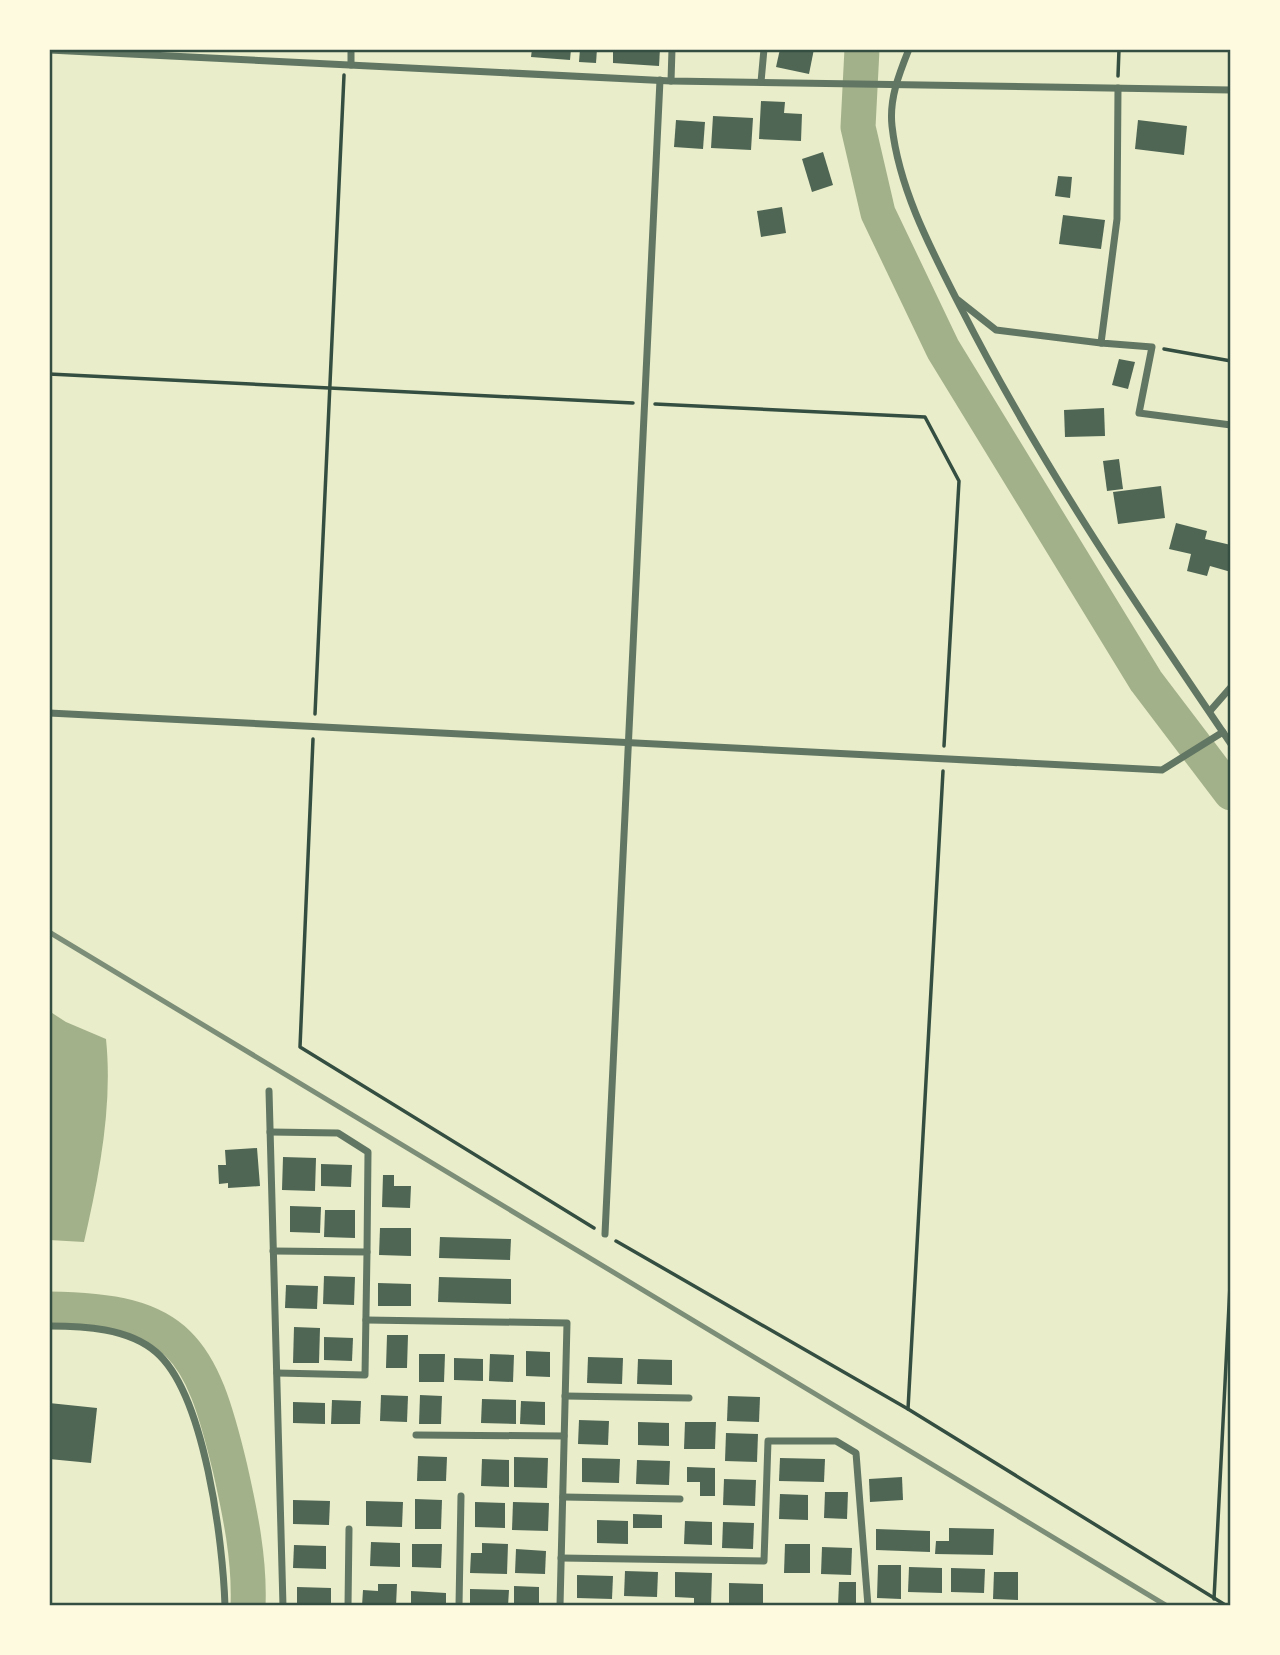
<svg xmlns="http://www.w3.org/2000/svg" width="1280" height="1655" viewBox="0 0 1280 1655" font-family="'Roboto Serif',serif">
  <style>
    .water { fill: #a3b18a }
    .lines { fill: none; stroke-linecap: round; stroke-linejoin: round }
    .river { stroke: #a3b18a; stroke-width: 35 }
    .building { fill: #4f6655 }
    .path { stroke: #344e41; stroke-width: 3.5 }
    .minor { stroke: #617663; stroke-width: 7 }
    .rail { stroke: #7c8e77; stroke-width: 5 }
    .neatline { fill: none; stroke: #344e41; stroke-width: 2.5 }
  </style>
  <rect width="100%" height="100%" fill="#e9edc9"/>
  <path class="water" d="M49 1011 66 1022 106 1039C113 1106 99 1176 84 1242L49 1240Z"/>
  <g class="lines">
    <g class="river">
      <polyline points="862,49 858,127 878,213 943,349 1146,681 1231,793"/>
      <path d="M49 1309C180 1310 201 1347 230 1468 240 1512 250 1560 248 1606"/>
    </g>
  </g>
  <g class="building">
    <polygon points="532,49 571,49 570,60 531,57"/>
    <polygon points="580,49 597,49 596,63 579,62"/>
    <polygon points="613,49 660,49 659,66 613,63"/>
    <polygon points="780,49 814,49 809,74 776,67"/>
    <polygon points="761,101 785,102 784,113 802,114 801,141 759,139"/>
    <polygon points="713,116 753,118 751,150 711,148"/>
    <polygon points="676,120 705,122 703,149 674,147"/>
    <polygon points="1138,120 1187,126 1184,155 1135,149"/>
    <polygon points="823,152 833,185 812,192 802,159"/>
    <polygon points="1058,176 1072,177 1070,198 1055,196"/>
    <polygon points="782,207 786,233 761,237 757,211"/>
    <polygon points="1063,215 1105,220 1101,249 1059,244"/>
    <polygon points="1119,359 1135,362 1128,389 1112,385"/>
    <polygon points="1104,408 1105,436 1065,437 1064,410"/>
    <polygon points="1119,459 1123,489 1107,491 1103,461"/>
    <polygon points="1161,486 1165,518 1118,524 1113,492"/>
    <polygon points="1176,523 1207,531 1205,539 1231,545 1231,572 1210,566 1207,576 1187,571 1191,554 1169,549"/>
    <polygon points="257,1148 260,1186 228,1188 228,1183 219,1184 218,1165 226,1165 225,1150"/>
    <polygon points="283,1157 316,1158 315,1191 282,1190"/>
    <polygon points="321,1164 352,1165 351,1187 321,1186"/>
    <polygon points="383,1175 394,1175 394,1186 411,1186 410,1208 382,1207"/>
    <polygon points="290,1206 321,1207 320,1233 290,1232"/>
    <polygon points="325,1210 355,1210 355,1238 324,1237"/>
    <polygon points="380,1228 411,1228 411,1256 379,1255"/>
    <polygon points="440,1237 511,1239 510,1260 439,1258"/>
    <polygon points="324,1276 355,1277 354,1305 323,1304"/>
    <polygon points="439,1277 511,1279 511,1304 438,1302"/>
    <polygon points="378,1283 411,1284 411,1306 378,1306"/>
    <polygon points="286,1285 318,1286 317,1309 285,1308"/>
    <polygon points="294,1327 320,1328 319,1363 293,1363"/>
    <polygon points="387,1335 408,1335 407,1368 386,1368"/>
    <polygon points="324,1337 353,1338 352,1361 324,1360"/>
    <polygon points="526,1351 550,1352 550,1377 526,1376"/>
    <polygon points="419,1354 445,1354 444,1382 419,1382"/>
    <polygon points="490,1354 514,1355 513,1382 489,1381"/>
    <polygon points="588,1357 623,1358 622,1384 587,1383"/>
    <polygon points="454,1358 483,1359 483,1381 454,1380"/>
    <polygon points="638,1359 672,1360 672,1385 637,1384"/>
    <polygon points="381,1395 408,1396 407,1422 380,1421"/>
    <polygon points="420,1395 442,1396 441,1424 419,1424"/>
    <polygon points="728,1396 760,1397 759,1422 727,1421"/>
    <polygon points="482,1399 516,1400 516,1424 481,1423"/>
    <polygon points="332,1400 361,1401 360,1424 331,1424"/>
    <polygon points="521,1401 545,1402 545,1425 520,1424"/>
    <polygon points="293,1402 325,1403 325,1424 293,1423"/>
    <polygon points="49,1403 97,1408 91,1463 49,1459"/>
    <polygon points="579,1420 609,1421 608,1445 578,1444"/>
    <polygon points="638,1422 669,1423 669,1446 638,1445"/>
    <polygon points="685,1422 716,1422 715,1449 684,1449"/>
    <polygon points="726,1433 758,1434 757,1462 725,1461"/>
    <polygon points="418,1456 447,1457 446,1481 417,1481"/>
    <polygon points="514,1457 548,1458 547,1488 514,1487"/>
    <polygon points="582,1458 620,1459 619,1483 582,1482"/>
    <polygon points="780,1458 825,1459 824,1482 779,1481"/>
    <polygon points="482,1459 509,1460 509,1487 481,1486"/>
    <polygon points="637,1460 670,1461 669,1485 636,1484"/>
    <polygon points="687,1467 715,1468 715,1496 700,1496 700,1482 687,1482"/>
    <polygon points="902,1477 903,1500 870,1502 869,1479"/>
    <polygon points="724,1479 756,1480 755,1506 723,1505"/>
    <polygon points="825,1492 848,1492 847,1519 824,1518"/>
    <polygon points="780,1494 808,1495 808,1520 779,1519"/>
    <polygon points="415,1499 442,1500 441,1529 415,1529"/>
    <polygon points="293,1500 330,1501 329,1525 293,1524"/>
    <polygon points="366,1501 403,1502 402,1527 366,1526"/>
    <polygon points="475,1502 505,1503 505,1528 475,1527"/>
    <polygon points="513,1502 549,1503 548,1531 512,1530"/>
    <polygon points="633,1514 662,1515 662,1528 633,1528"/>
    <polygon points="597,1520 628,1521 628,1544 597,1543"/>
    <polygon points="685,1521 712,1522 712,1545 684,1544"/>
    <polygon points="723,1522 754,1523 753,1549 722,1548"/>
    <polygon points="949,1528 994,1529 993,1555 935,1554 936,1541 949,1541"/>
    <polygon points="876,1529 930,1531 930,1552 876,1550"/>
    <polygon points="371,1542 400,1543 400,1567 370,1566"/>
    <polygon points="482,1543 508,1544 507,1574 470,1573 471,1553 482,1553"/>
    <polygon points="412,1544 442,1544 441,1568 412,1567"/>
    <polygon points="785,1544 810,1544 810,1573 784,1573"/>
    <polygon points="294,1545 326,1546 326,1569 293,1568"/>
    <polygon points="822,1547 852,1548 851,1575 821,1574"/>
    <polygon points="516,1549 546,1551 545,1574 515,1573"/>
    <polygon points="878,1565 901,1565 901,1599 877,1598"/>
    <polygon points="909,1567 942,1568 942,1593 908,1592"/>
    <polygon points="951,1568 985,1569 984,1593 951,1592"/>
    <polygon points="625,1571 658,1572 657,1597 624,1596"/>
    <polygon points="675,1572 712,1573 711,1606 694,1606 694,1598 675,1597"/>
    <polygon points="994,1572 1018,1572 1018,1600 993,1599"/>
    <polygon points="577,1575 613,1576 612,1599 577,1598"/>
    <polygon points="839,1582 856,1582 856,1606 838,1606"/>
    <polygon points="729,1583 763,1584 763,1606 729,1606"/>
    <polygon points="378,1584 397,1584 396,1606 362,1606 363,1590 378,1591"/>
    <polygon points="514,1586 539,1587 539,1606 514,1606"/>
    <polygon points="297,1587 331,1588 331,1606 297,1606"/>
    <polygon points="470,1589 509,1590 508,1606 470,1606"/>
    <polygon points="411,1591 446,1593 446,1606 411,1606"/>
  </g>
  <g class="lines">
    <g class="path">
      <polyline points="1118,76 1119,49"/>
      <polyline points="1164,349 1231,361"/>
      <polyline points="49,374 633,403"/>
      <polyline points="655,404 925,417 959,481 944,746"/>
      <polyline points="315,714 344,75"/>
      <polyline points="313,739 300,1047 594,1228"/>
      <polyline points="616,1241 908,1409 1227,1606"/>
      <polyline points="908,1409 943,771"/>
      <polyline points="1214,1599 1231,1266"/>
    </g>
    <g class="minor">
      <path d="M909 49C899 74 889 99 892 126 899 190 932 251 961 308 1038 460 1135 603 1231 744"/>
      <polyline points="49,50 671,81 1231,90"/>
      <polyline points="351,65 351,49"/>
      <polyline points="671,81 672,49"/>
      <polyline points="761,82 764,49"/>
      <polyline points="1118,88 1117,219 1101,343 1152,347 1139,413 1231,425"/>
      <polyline points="958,300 996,330 1101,343"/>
      <polyline points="1210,711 1231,687"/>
      <polyline points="49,713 1162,770 1223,732"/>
      <polyline points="269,1091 283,1606"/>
      <polyline points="270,1132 338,1133 368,1152 367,1252"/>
      <polyline points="605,1234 660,80"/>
      <polyline points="273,1251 367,1252 365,1375 277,1373"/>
      <polyline points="366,1320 567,1323 560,1606"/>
      <path d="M49 1326C84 1326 128 1328 156 1352 205 1394 223 1543 225 1606"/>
      <polyline points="565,1396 689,1398"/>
      <polyline points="416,1435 564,1436"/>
      <polyline points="563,1497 680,1499"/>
      <polyline points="561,1558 764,1561 768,1441 836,1441 856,1453 868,1606"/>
      <polyline points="348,1606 349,1529"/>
      <polyline points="459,1606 461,1496"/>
    </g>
    <polyline class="rail" points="49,932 1167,1606"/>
  </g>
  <rect width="1280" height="1655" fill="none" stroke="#fefae0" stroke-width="102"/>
  <rect x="51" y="51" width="1178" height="1553" class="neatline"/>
</svg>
